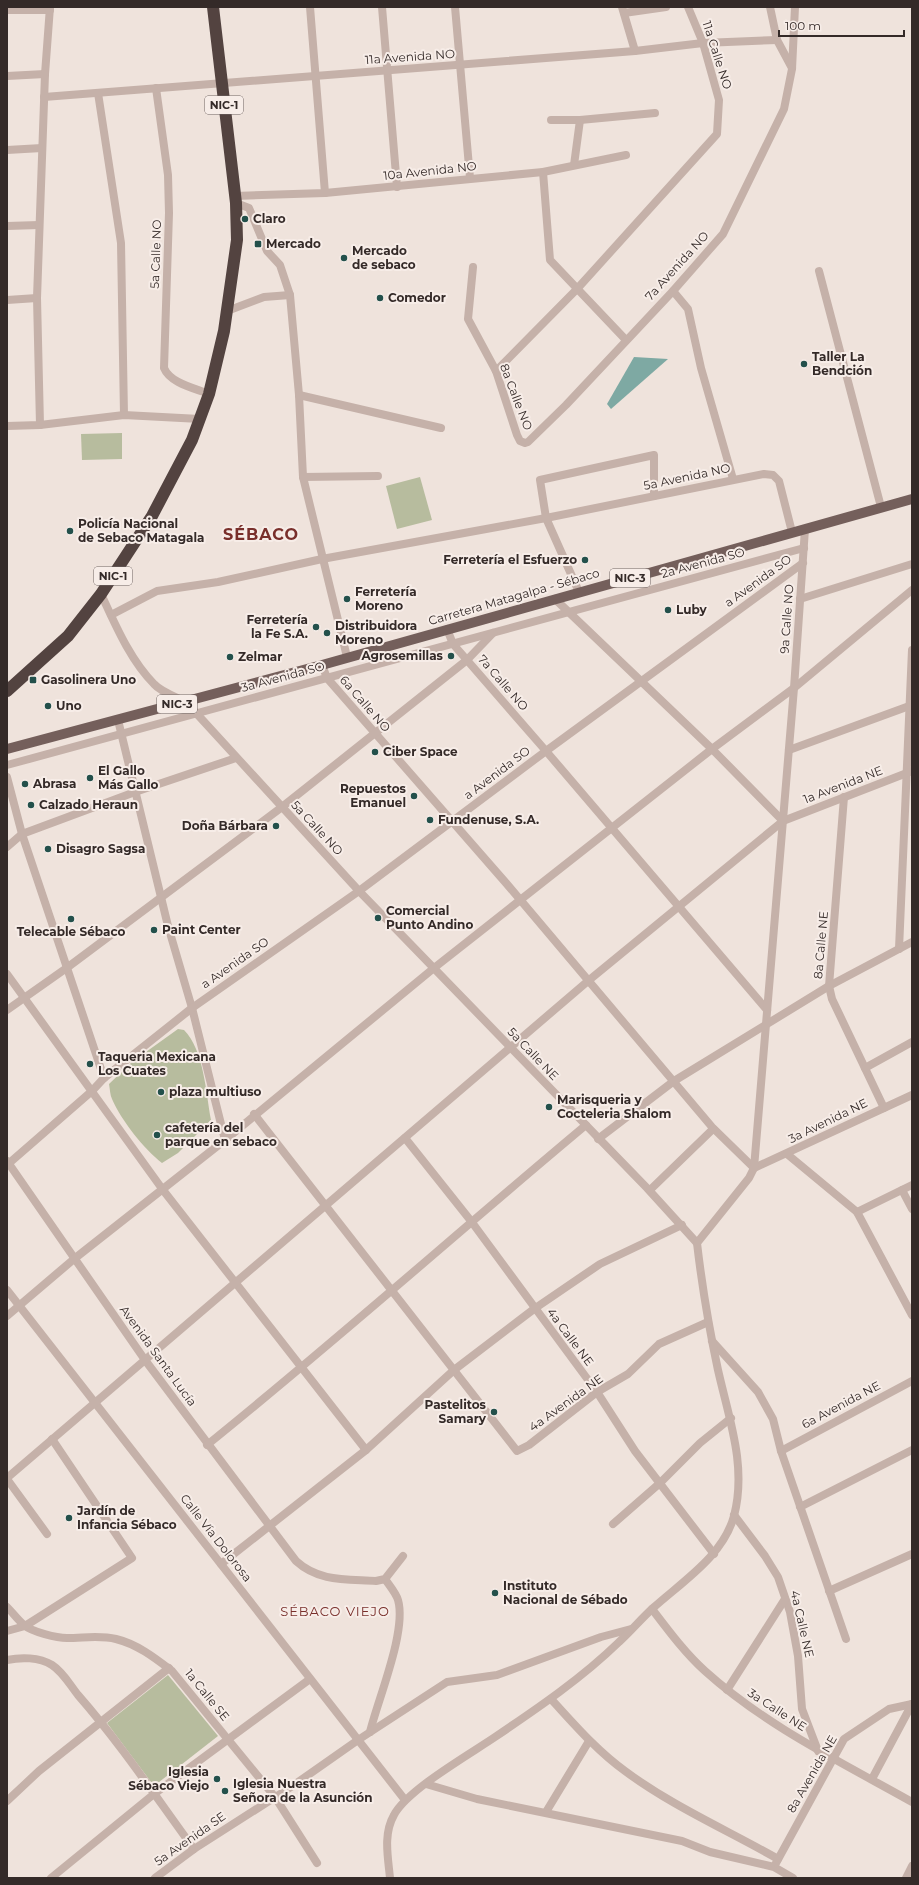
<svg xmlns="http://www.w3.org/2000/svg" width="919" height="1885" viewBox="0 0 919 1885" font-family="Montserrat,sans-serif">
  <style>
    .green { fill: #b7bc9e }
    .water { fill: #7ea9a3 }
    .lines { fill: none; stroke-linecap: round; stroke-linejoin: round }
    .street { stroke: #c5b1a9; stroke-width: 8 }
    .primary { stroke: #745f5b; stroke-width: 10 }
    .highway { stroke: #534340; stroke-width: 12 }
    .poi-dot { fill: #23504b; stroke: #f7ede8; stroke-width: 1.5 }
    .labels { text-anchor: middle; stroke-width: 4; stroke-linejoin: round; paint-order: stroke }
    .shield { fill: #f7ede8; stroke: #6e6462; stroke-width: 1 }
    .shield-label { font-size: 11px; font-weight: bold; fill: #342a28 }
    .street-label { font-size: 12px; fill: #342a28; stroke: #f7ede8 }
    .poi-label { font-size: 12px; font-weight: bold; fill: #342a28; stroke: #f7ede8; text-anchor: start }
    .neighbourhood-label { font-size: 13px; letter-spacing: 1px; fill: #792f2b; stroke: #f7ede8 }
    .district-label { font-size: 16px; font-weight: bold; letter-spacing: 1px; fill: #792f2b; stroke: #f7ede8 }
  </style>
  <rect width="100%" height="100%" fill="#efe3dc"/>
  <g class="green">
    <polygon points="122,433 122,459 82,460 81,434"/>
    <polygon points="420,477 432,520 397,529 386,486"/>
    <path d="M178 1029 184 1030C204 1050 206 1093 211 1120L178 1153 162 1163C144 1149 121 1120 112 1099 110 1095 110 1089 109 1084L132 1062Z"/>
    <polygon points="168,1675 218,1736 154,1786 107,1723"/>
  </g>
  <polygon class="water" points="634,357 668,359 611,409 607,404"/>
  <g class="lines">
    <g class="street">
      <polyline points="310,7 325,193"/>
      <polyline points="382,7 397,187"/>
      <polyline points="455,7 470,178"/>
      <polyline points="622,7 635,51"/>
      <polyline points="770,7 777,40 792,68"/>
      <polyline points="7,10 50,10"/>
      <polyline points="624,13 666,7"/>
      <polyline points="7,76 45,74"/>
      <path d="M156 88 168 175 169 213 164 368C170 383 194 388 209 394"/>
      <polyline points="98,93 121,243 124,415"/>
      <polyline points="44,97 635,51 703,43 777,40"/>
      <polyline points="551,120 580,120 655,113"/>
      <polyline points="7,150 42,148"/>
      <polyline points="574,165 580,120"/>
      <polyline points="543,172 550,260 625,339"/>
      <polyline points="235,196 325,193 543,172 626,155"/>
      <polyline points="236,203 249,208 267,251 280,265 290,295 299,395 303,477 347,657"/>
      <polyline points="7,226 39,225"/>
      <polyline points="473,267 468,319 496,371 517,435 520,441 525,443 528,442 566,405 673,291 723,234 784,109 792,69 795,7"/>
      <polyline points="819,271 881,507"/>
      <polyline points="673,291 688,309 701,368 733,479"/>
      <polyline points="7,300 37,298"/>
      <polyline points="227,311 264,297 290,295"/>
      <polyline points="496,371 577,289 717,134 719,100 703,43 688,7"/>
      <polyline points="299,395 441,428"/>
      <polyline points="40,425 37,298 45,74 50,7"/>
      <polyline points="7,426 40,425 124,415 200,419"/>
      <polyline points="303,477 378,476"/>
      <polyline points="579,592 546,518 540,480 654,455 654,496"/>
      <path d="M101 594C115 624 130 660 154 684 161 692 176 697 186 702L359 891 647 1188 697 1243"/>
      <polyline points="555,599 712,749 783,821"/>
      <polyline points="800,599 912,564"/>
      <polyline points="111,615 157,591 218,582 322,559 546,518 764,474 773,475 779,481 792,532"/>
      <polyline points="447,629 453,644 546,751 767,1010"/>
      <polyline points="322,665 327,678 506,883 712,1127 754,1168 912,1095"/>
      <polyline points="118,720 168,926 192,1008 225,1140"/>
      <polyline points="789,750 912,705"/>
      <polyline points="7,765 804,548"/>
      <polyline points="7,777 22,834 104,1078"/>
      <polyline points="844,797 829,986 832,999 884,1108"/>
      <polyline points="7,847 22,834 135,792 236,758"/>
      <polyline points="899,949 912,650"/>
      <polyline points="7,974 163,1190 366,1450"/>
      <polyline points="7,1010 68,967 282,807 467,660 493,633"/>
      <polyline points="865,1068 912,1042"/>
      <polyline points="254,1114 517,1451 529,1445 597,1392 628,1374 659,1344 708,1322"/>
      <polyline points="405,1138 471,1221 597,1392 635,1451 714,1554"/>
      <polyline points="598,1139 674,1081 829,986 912,942"/>
      <polyline points="787,1154 857,1212 912,1315"/>
      <path d="M7 1161 145 1360 296 1561C319 1582 346 1579 376 1581L385 1579 403 1556"/>
      <polyline points="7,1165 92,1091 104,1078 192,1008 359,891 546,751 803,563"/>
      <polyline points="650,1190 713,1129"/>
      <polyline points="902,1190 912,1209"/>
      <polyline points="857,1212 912,1185"/>
      <polyline points="7,1290 405,1800"/>
      <polyline points="7,1316 74,1259 225,1140 434,968 712,749 794,688 912,590"/>
      <polyline points="712,1341 758,1392 773,1419 781,1451 846,1639"/>
      <path d="M207 1445C336 1341 459 1231 586 1125"/>
      <polyline points="781,1451 912,1381"/>
      <polyline points="7,1478 588,981 783,821 912,771"/>
      <polyline points="7,1479 47,1534"/>
      <polyline points="800,1507 912,1450"/>
      <polyline points="734,1515 765,1556 778,1577 790,1612 798,1656 802,1709 818,1751"/>
      <polyline points="613,1524 660,1483 700,1443 731,1418"/>
      <polyline points="221,1564 366,1450 454,1370 534,1309 600,1264 682,1225"/>
      <polyline points="829,1591 912,1554"/>
      <path d="M7 1607C13 1613 18 1620 24 1625 32 1632 57 1638 67 1638 84 1638 100 1635 116 1639 137 1644 155 1658 172 1671L275 1797 317 1863"/>
      <path d="M652 1609C668 1630 685 1653 705 1671 766 1726 841 1762 912 1802"/>
      <polyline points="7,1631 25,1626 132,1558 52,1439"/>
      <path d="M7 1660C21 1657 39 1657 52 1665 63 1672 70 1685 78 1695 120 1743 156 1797 194 1849"/>
      <polyline points="727,1690 785,1599"/>
      <path d="M551 1699C574 1724 597 1751 625 1771 672 1806 727 1830 778 1859"/>
      <path d="M370 1732C378 1699 407 1631 398 1600 396 1593 389 1585 385 1579"/>
      <polyline points="872,1779 912,1704"/>
      <polyline points="426,1784 477,1799 682,1841 710,1852 774,1867 793,1878"/>
      <polyline points="7,1801 39,1771 169,1668"/>
      <polyline points="546,1812 589,1741"/>
      <polyline points="776,1863 844,1739 889,1709 912,1704"/>
      <polyline points="51,1878 154,1794 310,1679"/>
      <polyline points="155,1878 194,1849 291,1787 358,1740 447,1682 497,1675 601,1637 631,1629"/>
      <path d="M390 1878C388 1857 383 1834 394 1815 407 1790 470 1754 495 1737 538 1708 582 1678 619 1642 631 1631 641 1619 653 1608 683 1581 723 1556 734 1516 747 1466 729 1419 718 1370 709 1328 702 1286 697 1243L749 1178 754 1168 794 688 805 529"/>
      <polyline points="906,1878 912,1866"/>
    </g>
    <polyline class="primary" points="7,749 322,665 912,499"/>
    <polyline class="highway" points="7,691 68,636 101,594 152,516 192,440 209,394 224,331 237,240 236,203 213,7"/>
  </g>
  <g class="poi-dot">
    <circle cx="245" cy="219" r="4"/>
    <rect x="254" y="240" width="8" height="8" rx="2"/>
    <circle cx="344" cy="258" r="4"/>
    <circle cx="380" cy="298" r="4"/>
    <circle cx="804" cy="364" r="4"/>
    <circle cx="70" cy="531" r="4"/>
    <circle cx="585" cy="560" r="4"/>
    <circle cx="347" cy="599" r="4"/>
    <circle cx="668" cy="610" r="4"/>
    <circle cx="316" cy="627" r="4"/>
    <circle cx="327" cy="633" r="4"/>
    <circle cx="451" cy="656" r="4"/>
    <circle cx="230" cy="657" r="4"/>
    <rect x="29" y="676" width="8" height="8" rx="2"/>
    <circle cx="48" cy="706" r="4"/>
    <circle cx="375" cy="752" r="4"/>
    <circle cx="90" cy="778" r="4"/>
    <circle cx="25" cy="784" r="4"/>
    <circle cx="414" cy="796" r="4"/>
    <circle cx="31" cy="805" r="4"/>
    <circle cx="430" cy="820" r="4"/>
    <circle cx="276" cy="826" r="4"/>
    <circle cx="48" cy="849" r="4"/>
    <circle cx="378" cy="918" r="4"/>
    <circle cx="71" cy="919" r="4"/>
    <circle cx="154" cy="930" r="4"/>
    <circle cx="90" cy="1064" r="4"/>
    <circle cx="161" cy="1092" r="4"/>
    <circle cx="549" cy="1107" r="4"/>
    <circle cx="157" cy="1135" r="4"/>
    <circle cx="494" cy="1412" r="4"/>
    <circle cx="69" cy="1518" r="4"/>
    <circle cx="495" cy="1593" r="4"/>
    <circle cx="217" cy="1779" r="4"/>
    <circle cx="225" cy="1791" r="4"/>
  </g>
  <g class="labels">
    <g class="shield">
      <rect x="205" y="96" width="38" height="18" rx="3"/>
      <rect x="94" y="567" width="38" height="18" rx="3"/>
      <rect x="610" y="569" width="40" height="18" rx="3"/>
      <rect x="157" y="695" width="40" height="18" rx="3"/>
    </g>
    <g class="shield-label">
      <text x="224" y="109">NIC-1</text>
      <text x="113" y="580">NIC-1</text>
      <text x="630" y="582">NIC-3</text>
      <text x="177" y="708">NIC-3</text>
    </g>
    <g class="street-label">
      <text transform="translate(717 55) rotate(72)" y="4">11a Calle NO</text>
      <text transform="translate(410 57) rotate(-4)" y="4">11a Avenida NO</text>
      <text transform="translate(430 171) rotate(-6)" y="4">10a Avenida NO</text>
      <text transform="translate(156 254) rotate(-88)" y="4">5a Calle NO</text>
      <text transform="translate(677 266) rotate(-48)" y="4">7a Avenida NO</text>
      <text transform="translate(516 397) rotate(69)" y="4">8a Calle NO</text>
      <text transform="translate(687 477) rotate(-12)" y="4">5a Avenida NO</text>
      <text transform="translate(703 563) rotate(-15)" y="4">2a Avenida SO</text>
      <text transform="translate(758 581) rotate(-36)" y="4">a Avenida SO</text>
      <text transform="translate(514 597) rotate(-16)" y="4">Carretera Matagalpa - Sébaco</text>
      <text transform="translate(787 619) rotate(-86)" y="4">9a Calle NO</text>
      <text transform="translate(283 677) rotate(-15)" y="4">3a Avenida SO</text>
      <text transform="translate(503 683) rotate(49)" y="4">7a Calle NO</text>
      <text transform="translate(365 704) rotate(49)" y="4">6a Calle NO</text>
      <text transform="translate(497 773) rotate(-37)" y="4">a Avenida SO</text>
      <text transform="translate(843 785) rotate(-21)" y="4">1a Avenida NE</text>
      <text transform="translate(317 828) rotate(47)" y="4">5a Calle NO</text>
      <text transform="translate(821 945) rotate(-85)" y="4">8a Calle NE</text>
      <text transform="translate(235 963) rotate(-35)" y="4">a Avenida SO</text>
      <text transform="translate(533 1054) rotate(46)" y="4">5a Calle NE</text>
      <text transform="translate(828 1121) rotate(-26)" y="4">3a Avenida NE</text>
      <text transform="translate(570 1337) rotate(53)" y="4">4a Calle NE</text>
      <text transform="translate(158 1356) rotate(54)" y="4">Avenida Santa Lucía</text>
      <text transform="translate(566 1403) rotate(-36)" y="4">4a Avenida NE</text>
      <text transform="translate(841 1405) rotate(-28)" y="4">6a Avenida NE</text>
      <text transform="translate(216 1538) rotate(52)" y="4">Calle Vía Dolorosa</text>
      <text transform="translate(802 1624) rotate(77)" y="4">4a Calle NE</text>
      <text transform="translate(207 1695) rotate(51)" y="4">1a Calle SE</text>
      <text transform="translate(777 1710) rotate(33)" y="4">3a Calle NE</text>
      <text transform="translate(812 1774) rotate(-60)" y="4">8a Avenida NE</text>
      <text transform="translate(190 1839) rotate(-35)" y="4">5a Avenida SE</text>
    </g>
    <g class="poi-label">
      <text x="253" y="223">Claro</text>
      <text x="266" y="248">Mercado</text>
      <text x="352" y="255">Mercado<tspan x="352" dy="14">de sebaco</tspan></text>
      <text x="388" y="302">Comedor</text>
      <text x="812" y="361">Taller La<tspan x="812" dy="14">Bendción</tspan></text>
      <text x="78" y="528">Policía Nacional<tspan x="78" dy="14">de Sebaco Matagala</tspan></text>
      <text x="577" y="564" text-anchor="end">Ferretería el Esfuerzo</text>
      <text x="355" y="596">Ferretería<tspan x="355" dy="14">Moreno</tspan></text>
      <text x="676" y="614">Luby</text>
      <text x="308" y="624" text-anchor="end">Ferretería<tspan x="308" dy="14">la Fe S.A.</tspan></text>
      <text x="335" y="630">Distribuidora<tspan x="335" dy="14">Moreno</tspan></text>
      <text x="443" y="660" text-anchor="end">Agrosemillas</text>
      <text x="238" y="661">Zelmar</text>
      <text x="41" y="684">Gasolinera Uno</text>
      <text x="56" y="710">Uno</text>
      <text x="383" y="756">Ciber Space</text>
      <text x="98" y="775">El Gallo<tspan x="98" dy="14">Más Gallo</tspan></text>
      <text x="33" y="788">Abrasa</text>
      <text x="406" y="793" text-anchor="end">Repuestos<tspan x="406" dy="14">Emanuel</tspan></text>
      <text x="39" y="809">Calzado Heraun</text>
      <text x="438" y="824">Fundenuse, S.A.</text>
      <text x="268" y="830" text-anchor="end">Doña Bárbara</text>
      <text x="56" y="853">Disagro Sagsa</text>
      <text x="386" y="915">Comercial<tspan x="386" dy="14">Punto Andino</tspan></text>
      <text x="162" y="934">Paint Center</text>
      <text x="71" y="936" text-anchor="middle">Telecable Sébaco</text>
      <text x="98" y="1061">Taqueria Mexicana<tspan x="98" dy="14">Los Cuates</tspan></text>
      <text x="169" y="1096">plaza multiuso</text>
      <text x="557" y="1104">Marisqueria y<tspan x="557" dy="14">Cocteleria Shalom</tspan></text>
      <text x="165" y="1132">cafetería del<tspan x="165" dy="14">parque en sebaco</tspan></text>
      <text x="486" y="1409" text-anchor="end">Pastelitos<tspan x="486" dy="14">Samary</tspan></text>
      <text x="77" y="1515">Jardín de<tspan x="77" dy="14">Infancia Sébaco</tspan></text>
      <text x="503" y="1590">Instituto<tspan x="503" dy="14">Nacional de Sébado</tspan></text>
      <text x="209" y="1776" text-anchor="end">Iglesia<tspan x="209" dy="14">Sébaco Viejo</tspan></text>
      <text x="233" y="1788">Iglesia Nuestra<tspan x="233" dy="14">Señora de la Asunción</tspan></text>
    </g>
    <g class="neighbourhood-label">
      <text x="335" y="1616">SÉBACO VIEJO</text>
    </g>
    <g class="district-label">
      <text x="261" y="540">SÉBACO</text>
    </g>
  </g>
  <rect width="919" height="1885" fill="none" stroke="#342a28" stroke-width="16"/>
  <path d="M779 30v6h125v-6" fill="none" stroke="#342a28" stroke-width="2"/>
  <text x="785" y="30" font-size="12" fill="#342a28" stroke="#f7ede8" stroke-width="3" paint-order="stroke">100 m</text>
</svg>
